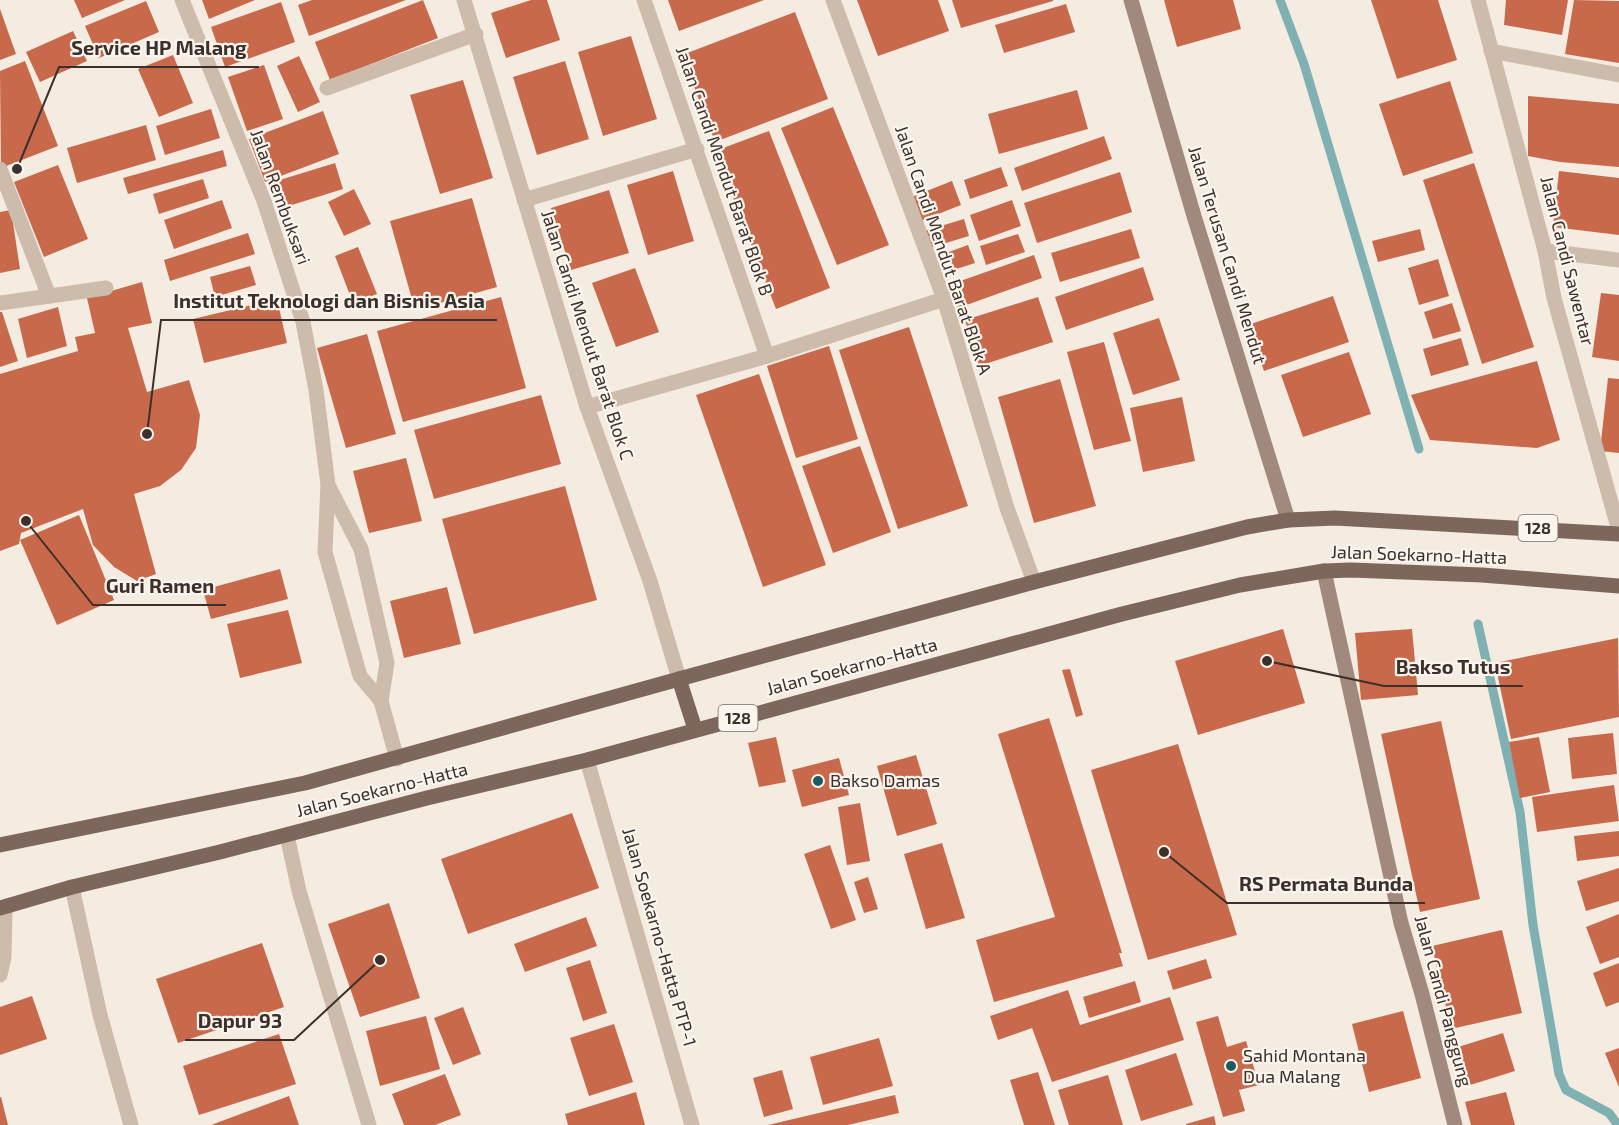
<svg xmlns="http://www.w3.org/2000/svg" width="1619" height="1125" viewBox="0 0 1619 1125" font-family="'Exo 2',sans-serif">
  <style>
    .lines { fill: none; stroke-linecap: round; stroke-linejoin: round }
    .stream { stroke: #7fb0b2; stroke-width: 9 }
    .building { fill: #c8694b }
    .lane { stroke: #cdbbac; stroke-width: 15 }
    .street { stroke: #cdbbac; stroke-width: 15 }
    .secondary { stroke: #a18a7d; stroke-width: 15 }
    .primary { stroke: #7d675c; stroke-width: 15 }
    .poi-dot { fill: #1f5a5e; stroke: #fbf5ee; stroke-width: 2 }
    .labels { text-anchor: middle; stroke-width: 4.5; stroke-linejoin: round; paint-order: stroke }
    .shield { fill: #fbf5ee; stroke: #756b66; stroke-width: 1.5 }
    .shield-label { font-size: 16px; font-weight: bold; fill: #3b302b }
    .street-label { font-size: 18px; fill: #3b302b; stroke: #fbf5ee }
    .poi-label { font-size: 18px; fill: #3b302b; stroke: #fbf5ee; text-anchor: start }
    .leader { fill: none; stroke: #3b302b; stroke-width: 2 }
    .callout-dot { fill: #3b302b; stroke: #fbf5ee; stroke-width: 2 }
    .callout-label { font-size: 20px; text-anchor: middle; font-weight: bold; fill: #3b302b; stroke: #fbf5ee; stroke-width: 4.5; stroke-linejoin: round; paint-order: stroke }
  </style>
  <rect width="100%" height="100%" fill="#f4ebe1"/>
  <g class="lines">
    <g class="stream">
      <polyline points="1280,0 1304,64 1419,449"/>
      <polyline points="1478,624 1520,812 1533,925 1559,1074 1566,1090 1609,1113 1618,1125"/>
    </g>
  </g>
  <g class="building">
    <polygon points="74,0 125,0 82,18"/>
    <polygon points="202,0 255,0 209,19"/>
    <polygon points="312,0 406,0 309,36 298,5"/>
    <polygon points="423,0 438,38 330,80 315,42"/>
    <polygon points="531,0 547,0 560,40 506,58 491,13"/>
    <polygon points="668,0 764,0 679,31"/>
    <polygon points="857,0 938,0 949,31 878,56"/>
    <polygon points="952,0 1053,0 1053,1 961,28"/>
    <polygon points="1164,0 1233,0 1241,29 1177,47"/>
    <polygon points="1371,0 1438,0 1457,60 1397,79"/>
    <polygon points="1506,0 1568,0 1562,35 1504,25"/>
    <polygon points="1574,0 1619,1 1619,63 1565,54"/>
    <polygon points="146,1 159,32 99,58 85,26"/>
    <polygon points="281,2 295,42 225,67 211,27"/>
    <polygon points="1066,4 1075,32 1004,53 995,25"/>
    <polygon points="0,9 16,54 0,60"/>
    <polygon points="795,12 828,99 715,142 682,55"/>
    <polygon points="73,31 87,61 40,82 26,52"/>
    <polygon points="631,36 657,119 603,136 578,52"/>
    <polygon points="173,55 193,103 159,117 138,69"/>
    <polygon points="299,56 320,102 298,112 277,66"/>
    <polygon points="25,61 58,146 1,168 0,71"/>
    <polygon points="565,61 589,139 537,155 513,77"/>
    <polygon points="264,65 283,119 247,131 228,77"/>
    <polygon points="463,80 493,178 440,194 410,95"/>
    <polygon points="1450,81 1473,153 1403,176 1379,104"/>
    <polygon points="1077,90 1088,129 999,154 988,114"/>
    <polygon points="1528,96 1619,104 1619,167 1560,162 1528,156"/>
    <polygon points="833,107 889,245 837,265 781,128"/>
    <polygon points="211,109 220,138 165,155 156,126"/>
    <polygon points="323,111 339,154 265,182 249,139"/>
    <polygon points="146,125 156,160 77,183 67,148"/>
    <polygon points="769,131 830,288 776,309 715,151"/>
    <polygon points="1104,136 1112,159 1022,191 1014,168"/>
    <polygon points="223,150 227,166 128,194 123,178"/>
    <polygon points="335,163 343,189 279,209 270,183"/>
    <polygon points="1474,163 1534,347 1482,364 1423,180"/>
    <polygon points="58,165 88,239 44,257 14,182"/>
    <polygon points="1001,167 1008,186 970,199 964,180"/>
    <polygon points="673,171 694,241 648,255 627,185"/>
    <polygon points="1559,171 1619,178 1619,235 1553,227"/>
    <polygon points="1120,172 1132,212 1037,243 1024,203"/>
    <polygon points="203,179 209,198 159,214 153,194"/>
    <polygon points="952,181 961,205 918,222 909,198"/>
    <polygon points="354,189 371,224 344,236 328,202"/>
    <polygon points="609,190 629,253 571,270 551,208"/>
    <polygon points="472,198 497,287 415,310 390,221"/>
    <polygon points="222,200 232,228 174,249 164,220"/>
    <polygon points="1012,200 1021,226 979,241 970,215"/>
    <polygon points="11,210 20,269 0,273 0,212"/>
    <polygon points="964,219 969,236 929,248 924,231"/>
    <polygon points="1131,229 1140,258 1060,282 1051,253"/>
    <polygon points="1420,229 1425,250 1378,262 1372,241"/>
    <polygon points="248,233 255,254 170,281 164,260"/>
    <polygon points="1018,234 1025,252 986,265 980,246"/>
    <polygon points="968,245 975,263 944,273 938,256"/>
    <polygon points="358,247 377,294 353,303 335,256"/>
    <polygon points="1034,255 1042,278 958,308 949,285"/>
    <polygon points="1438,259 1449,296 1419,305 1408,268"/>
    <polygon points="250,266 256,285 215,297 210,277"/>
    <polygon points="1143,267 1154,300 1066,330 1055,297"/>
    <polygon points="635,268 659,332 616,347 592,283"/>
    <polygon points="142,282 152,323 128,328 147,392 189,380 200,415 196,448 181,470 160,486 134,494 156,574 137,581 114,567 93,545 83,509 21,533 19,544 0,551 0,374 78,351 75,337 95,333 87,298"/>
    <polygon points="1601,293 1619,295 1619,361 1592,357"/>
    <polygon points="1333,296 1349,342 1264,371 1248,325"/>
    <polygon points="501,297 526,388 403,422 377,331"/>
    <polygon points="1038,297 1053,342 979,366 965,320"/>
    <polygon points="277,299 287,343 204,363 193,319"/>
    <polygon points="1452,303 1461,331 1433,339 1424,312"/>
    <polygon points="58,307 67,346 27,358 18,319"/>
    <polygon points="0,312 2,312 18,361 0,367"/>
    <polygon points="1159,318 1180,380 1133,395 1113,333"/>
    <polygon points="909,327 968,506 898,529 839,350"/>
    <polygon points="367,334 396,434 346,448 317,348"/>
    <polygon points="1461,338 1469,365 1431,376 1423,349"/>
    <polygon points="1104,342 1131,441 1094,450 1067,352"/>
    <polygon points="829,346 858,439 796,458 767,366"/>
    <polygon points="1349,352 1371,414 1303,437 1281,375"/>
    <polygon points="1537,361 1560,440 1537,448 1430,440 1411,395"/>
    <polygon points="759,374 826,565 763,587 696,395"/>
    <polygon points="1608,378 1619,379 1619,453 1600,451"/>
    <polygon points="1060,379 1096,506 1034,523 998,397"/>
    <polygon points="541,395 561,464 434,499 414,430"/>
    <polygon points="1182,397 1195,461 1143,472 1130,408"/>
    <polygon points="860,446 891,532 833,553 802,466"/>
    <polygon points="406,458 422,521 369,533 353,471"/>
    <polygon points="565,486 597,600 474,634 442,519"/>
    <polygon points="79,515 114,600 57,625 20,540"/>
    <polygon points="280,569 288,599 211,619 203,590"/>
    <polygon points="447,587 461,644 404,658 390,601"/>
    <polygon points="288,610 302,663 240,678 227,624"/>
    <polygon points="1283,629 1305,703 1198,735 1175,661"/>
    <polygon points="1412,629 1418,695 1361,700 1355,633"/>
    <polygon points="1618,638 1619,717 1511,739 1495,663"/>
    <polygon points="1070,669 1083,715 1076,717 1062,670"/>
    <polygon points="1049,718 1122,953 1119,953 1123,966 994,1002 976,940 1055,917 998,734"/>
    <polygon points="1441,721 1480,899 1420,912 1381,734"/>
    <polygon points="1613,733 1617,774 1572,779 1568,738"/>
    <polygon points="776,737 786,782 759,787 748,743"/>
    <polygon points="1539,737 1550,792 1520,798 1509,742"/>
    <polygon points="1178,744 1237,935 1148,960 1091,770"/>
    <polygon points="916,755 937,824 897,836 877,766"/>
    <polygon points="839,758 849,795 802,807 792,770"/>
    <polygon points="1614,785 1619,821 1537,832 1532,797"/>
    <polygon points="860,803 870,861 847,865 838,807"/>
    <polygon points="572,813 599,888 468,934 441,859"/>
    <polygon points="1619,831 1619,856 1577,861 1574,836"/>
    <polygon points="942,843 965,918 926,929 904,854"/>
    <polygon points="830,845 856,920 831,929 804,854"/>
    <polygon points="1619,868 1619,901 1586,911 1577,881"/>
    <polygon points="868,877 878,909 864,913 854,882"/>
    <polygon points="389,903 420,998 360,1017 328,924"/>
    <polygon points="1619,914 1619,957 1600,964 1586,927"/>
    <polygon points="586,917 597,946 525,972 514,944"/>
    <polygon points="1502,930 1522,1013 1451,1029 1432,946"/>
    <polygon points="262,943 284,1007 178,1043 156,979"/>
    <polygon points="1206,959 1212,978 1173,990 1167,971"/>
    <polygon points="590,960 607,1013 583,1021 566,968"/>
    <polygon points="1619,963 1619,1002 1606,1007 1593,973"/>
    <polygon points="1135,981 1141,1002 1089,1018 1083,997"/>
    <polygon points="1068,990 1080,1025 1170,997 1184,1040 1052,1082 1032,1028 998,1040 990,1016"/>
    <polygon points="32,996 47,1039 0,1055 0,1007"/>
    <polygon points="463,1007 481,1054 453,1065 434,1018"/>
    <polygon points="1403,1011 1421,1078 1369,1092 1352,1024"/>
    <polygon points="426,1016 440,1069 380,1086 366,1031"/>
    <polygon points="1218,1016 1227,1047 1246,1041 1259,1085 1239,1090 1245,1111 1223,1117 1196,1022"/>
    <polygon points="614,1024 633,1082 589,1096 570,1038"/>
    <polygon points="1503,1033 1515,1071 1467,1086 1455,1048"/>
    <polygon points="279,1034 296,1084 199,1115 183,1066"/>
    <polygon points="879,1038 893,1086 823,1105 810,1057"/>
    <polygon points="1619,1048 1619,1087 1605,1053"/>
    <polygon points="1176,1053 1193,1105 1141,1121 1125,1070"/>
    <polygon points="782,1070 793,1109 764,1117 753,1078"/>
    <polygon points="1038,1072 1055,1125 1024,1125 1010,1080"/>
    <polygon points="445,1074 461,1115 435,1125 404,1125 392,1094"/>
    <polygon points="1108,1075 1123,1125 1069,1125 1058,1090"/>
    <polygon points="636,1092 645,1125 568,1125 565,1114"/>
    <polygon points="1506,1092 1515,1125 1471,1125 1465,1102"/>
    <polygon points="895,1095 899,1113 848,1125 768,1125"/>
    <polygon points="289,1096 299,1125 211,1125"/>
    <polygon points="0,1097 1,1097 8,1125 0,1125"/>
    <polygon points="1214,1116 1216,1125 1186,1125 1186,1124"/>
  </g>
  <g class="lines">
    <g class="lane">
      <polyline points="72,887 100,1015 131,1125"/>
      <polyline points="0,975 4,957 5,907"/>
    </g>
    <g class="street">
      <polyline points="182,0 264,201 303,322 316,390 328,485 325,552 360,676 381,701 397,759"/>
      <polyline points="464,0 587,407 650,581 679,679"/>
      <polyline points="644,0 767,356"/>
      <polyline points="833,0 944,299 1007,508 1034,582"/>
      <polyline points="1478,0 1545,251 1554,298 1619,531"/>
      <polyline points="1491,51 1619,75"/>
      <polyline points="327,88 476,34"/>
      <polyline points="0,169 49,296"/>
      <polyline points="524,200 697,149"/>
      <polyline points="1545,251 1619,260"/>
      <polyline points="0,303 106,288"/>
      <polyline points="587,407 767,356 944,299"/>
      <polyline points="329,487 361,549 387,663 381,701"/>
      <polyline points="587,760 692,1125"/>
      <polyline points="287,835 299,891 369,1125"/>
    </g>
    <g class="secondary">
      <polyline points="1131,0 1194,216 1288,520"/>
      <polyline points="1324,571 1401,923 1422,994 1455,1125"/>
    </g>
    <g class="primary">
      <polyline points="679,679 695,729"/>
      <polyline points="0,845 305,783 679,679 1034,582 1247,527 1288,520 1335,518 1619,534"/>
      <polyline points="0,908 72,887 220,852 427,798 587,760 1122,614 1240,585 1324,571 1351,570 1482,575 1619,586"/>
    </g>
  </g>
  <g class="poi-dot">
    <circle cx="818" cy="781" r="6"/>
    <circle cx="1231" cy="1066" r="6"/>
  </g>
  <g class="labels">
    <g class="shield">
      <rect x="1518.5" y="515" width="39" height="26" rx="4.5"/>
      <rect x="718.5" y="705" width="39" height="26" rx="4.5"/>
    </g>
    <g class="shield-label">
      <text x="1538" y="534">128</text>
      <text x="738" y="724">128</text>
    </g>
    <g class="street-label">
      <text transform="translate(724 171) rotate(71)" y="6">Jalan Candi Mendut Barat Blok B</text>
      <text transform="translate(280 197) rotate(70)" y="6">Jalan Rembuksari</text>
      <text transform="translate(943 250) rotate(71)" y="6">Jalan Candi Mendut Barat Blok A</text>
      <text transform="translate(1227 255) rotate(73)" y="6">Jalan Terusan Candi Mendut</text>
      <text transform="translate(1567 261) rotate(76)" y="6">Jalan Candi Sawentar</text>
      <text transform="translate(587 335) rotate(72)" y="6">Jalan Candi Mendut Barat Blok C</text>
      <text transform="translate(1419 555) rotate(2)" y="6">Jalan Soekarno-Hatta</text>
      <text transform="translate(852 667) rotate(-15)" y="6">Jalan Soekarno-Hatta</text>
      <text transform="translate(382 790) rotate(-14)" y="6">Jalan Soekarno-Hatta</text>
      <text transform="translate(659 937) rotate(74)" y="6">Jalan Soekarno-Hatta PTP-1</text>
      <text transform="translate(1443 1001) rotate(75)" y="6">Jalan Candi Panggung</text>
    </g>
    <g class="poi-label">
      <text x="830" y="787">Bakso Damas</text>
      <text x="1243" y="1062">Sahid Montana<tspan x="1243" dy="21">Dua Malang</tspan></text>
    </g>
  </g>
  <path class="leader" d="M17 169L59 67H259M147 434L161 320H497M26 521L93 605H226M1267 661L1384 686H1523M1164 852L1227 903H1425M380 960L294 1040H185"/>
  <g class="callout-dot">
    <circle cx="17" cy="169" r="6"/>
    <circle cx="147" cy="434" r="6"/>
    <circle cx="26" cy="521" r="6"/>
    <circle cx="1267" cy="661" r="6"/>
    <circle cx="1164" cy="852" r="6"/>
    <circle cx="380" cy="960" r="6"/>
  </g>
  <g class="callout-label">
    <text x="159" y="55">Service HP Malang</text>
    <text x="329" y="308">Institut Teknologi dan Bisnis Asia</text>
    <text x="160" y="593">Guri Ramen</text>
    <text x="1453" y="674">Bakso Tutus</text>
    <text x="1326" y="891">RS Permata Bunda</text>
    <text x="240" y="1028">Dapur 93</text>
  </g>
</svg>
